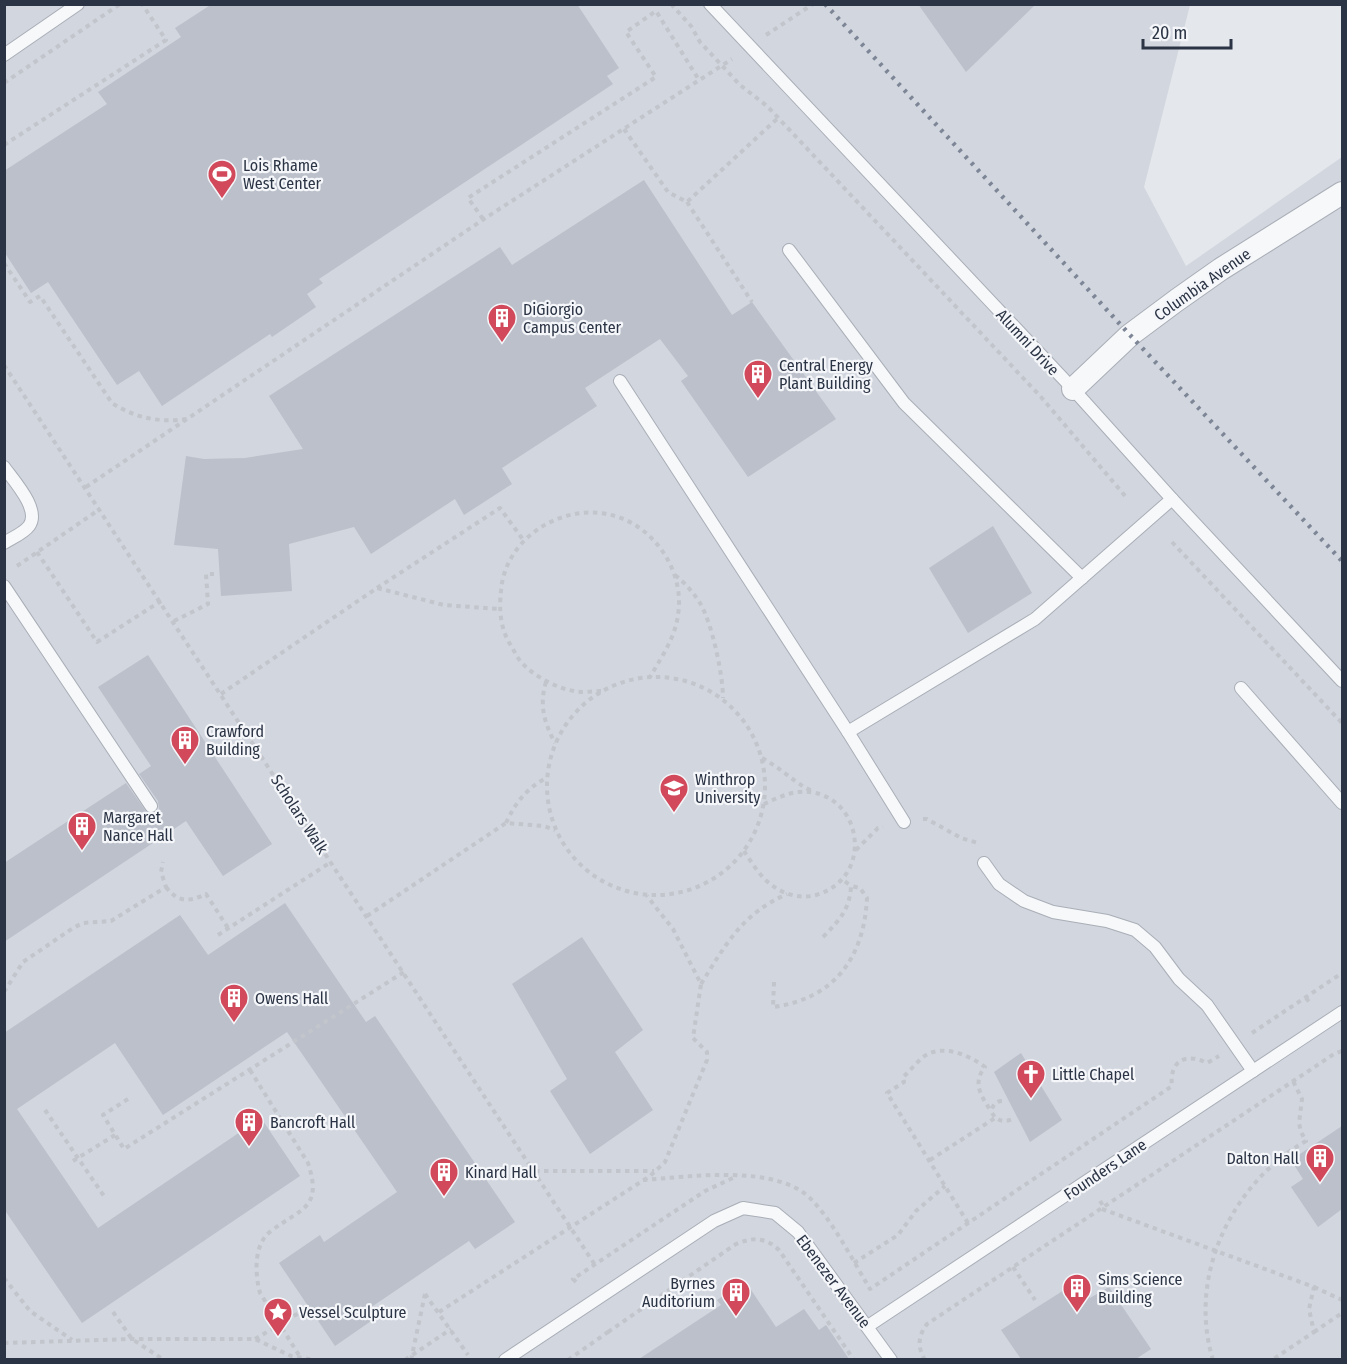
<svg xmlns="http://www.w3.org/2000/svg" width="1347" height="1364" viewBox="0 0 1347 1364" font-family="'Fira Sans Condensed',sans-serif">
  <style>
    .built { fill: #d2d6de }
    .building { fill: #bbc0ca }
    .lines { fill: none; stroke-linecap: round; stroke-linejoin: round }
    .service-casing { stroke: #a9aeb7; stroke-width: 14 }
    .minor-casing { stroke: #a9aeb7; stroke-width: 24 }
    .path { stroke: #c2c5cb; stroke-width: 4; stroke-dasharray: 4.5 4.5; stroke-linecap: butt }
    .service { stroke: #f7f8fa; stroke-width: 12 }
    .minor { stroke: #f7f8fa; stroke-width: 22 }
    .rail { stroke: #7d8696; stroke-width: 4.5; stroke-dasharray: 3 6; stroke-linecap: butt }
    .labels { text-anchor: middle; stroke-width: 4.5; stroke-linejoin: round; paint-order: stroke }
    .poi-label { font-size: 16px; fill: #2b3445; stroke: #f4f6f9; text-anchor: start }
    .street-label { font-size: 16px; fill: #2b3445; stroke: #f4f6f9 }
  </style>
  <rect width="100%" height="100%" fill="#e4e7ec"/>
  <polygon class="built" points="5,5 1190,5 1144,187 1186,266 1342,157 1342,1359 5,1360"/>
  <g class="building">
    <polygon points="212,4 577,4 619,68 607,76 613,84 319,279 323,283 307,294 316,307 272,337 270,334 162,406 139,371 117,385 48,282 31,293 5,253 4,171 107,104 98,92 181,37 175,28"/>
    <polygon points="918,4 1036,4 966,72"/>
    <polygon points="644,180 732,315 752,302 836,419 748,477 681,381 688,376 660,339 585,388 597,406 502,468 512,484 464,515 455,499 371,554 354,527 289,544 292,591 221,596 218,549 174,545 186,456 204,459 245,458 303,449 269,396 500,247 512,265"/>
    <polygon points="993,526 1032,593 968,633 929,568"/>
    <polygon points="148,655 272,844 223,876 186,821 4,942 4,863 126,783 147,813 152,814 159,809 158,801 139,774 151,766 98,687"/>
    <polygon points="285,903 366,1022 375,1016 515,1222 475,1249 469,1241 367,1310 374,1319 335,1346 279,1263 320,1235 324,1242 397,1192 287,1032 163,1115 115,1043 17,1109 98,1228 261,1118 300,1176 82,1323 4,1209 4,1033 180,915 208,955"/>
    <polygon points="582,937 643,1030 615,1052 653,1110 590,1154 550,1091 567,1079 512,984"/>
    <polygon points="1021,1053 1062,1120 1030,1142 994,1072"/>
    <polygon points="1342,1126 1342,1209 1318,1227 1291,1187 1303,1179 1291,1160"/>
    <polygon points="1080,1280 1090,1298 1109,1287 1151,1349 1136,1359 1021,1359 1001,1330"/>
    <polygon points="745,1281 776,1327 804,1309 819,1330 826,1325 849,1359 639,1359 721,1305 717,1300"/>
  </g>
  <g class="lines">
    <g class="service-casing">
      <g id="service">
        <polyline points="710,4 1073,389 1172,499 1342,681"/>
        <polyline points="4,55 78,4"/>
        <polyline points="789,250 904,403 1082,578"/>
        <polyline points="620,381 848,732 904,822"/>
        <path d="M4 467C14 481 41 510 29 526 24 533 12 538 4 543"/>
        <polyline points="4,586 151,806"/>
        <polyline points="1241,688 1342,803"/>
        <polyline points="848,732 1035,619 1172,499"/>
        <polyline points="984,863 999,884 1024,901 1053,912 1107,921 1135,930 1155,947 1179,979 1207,1005 1253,1071"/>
        <polyline points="868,1326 1342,1012"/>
        <polyline points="505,1360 714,1221 743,1208 775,1213 798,1232 891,1360"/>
      </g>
    </g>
    <g class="minor-casing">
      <polyline id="minor" points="1073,389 1130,335 1177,300 1221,269 1342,193"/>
    </g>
    <g class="path">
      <polyline points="671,4 691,26 700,42 740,85 767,106 1041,397 1126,497"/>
      <polyline points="766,35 813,4"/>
      <polyline points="4,83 120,4"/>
      <polyline points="624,129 668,192 687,202 778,118"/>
      <polyline points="4,145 166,40 142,4"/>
      <polyline points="687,202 752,302"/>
      <polyline points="483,219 468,198 656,77 626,32 656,11 699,80"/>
      <path d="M4 263 30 302 40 296 112 403C135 418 160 423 187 419"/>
      <polyline points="4,365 595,1265"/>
      <polyline points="86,487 487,217 732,59"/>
      <polyline points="1172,542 1342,723"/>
      <polyline points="37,552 97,642 161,601"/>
      <polyline points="17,566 100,509"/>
      <path d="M675 575C685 583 693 592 700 603 712 623 723 675 723 698"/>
      <polyline points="377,588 500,508 524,541"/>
      <polyline points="174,621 208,604 206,574 214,574"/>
      <circle cx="656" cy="786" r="109"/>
      <path d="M546 682C539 705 544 722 555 743"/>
      <path d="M601 691C592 691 582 693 574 691 556 688 534 676 522 663 517 658 514 650 510 644 500 628 499 608 501 591 505 537 564 501 615 516 656 528 685 573 678 615 675 638 661 658 650 677"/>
      <polyline points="221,694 377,588 444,605 499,609"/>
      <path d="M762 758C781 768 793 782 812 791"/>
      <polyline points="923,819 927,819 961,838 978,843"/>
      <path d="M506 823C515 803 527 788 546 778"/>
      <polyline points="856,850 878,828 883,827"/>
      <path d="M744 851C752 863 761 878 773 886 785 895 802 899 816 895 878 877 861 787 799 792 787 793 775 799 764 804"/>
      <path d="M166 887C178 903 189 902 206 894L228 928"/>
      <polyline points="367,916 506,823 544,826 555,830"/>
      <polyline points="218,935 331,862"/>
      <path d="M823 937C839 921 850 909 851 886L842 879"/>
      <path d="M774 982 773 1007C834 999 864 958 867 898L860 888 851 886"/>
      <path d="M701 984C726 944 742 914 787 894"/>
      <polyline points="4,992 23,962 73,928 83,923 111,921 166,887 161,872 163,862"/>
      <polyline points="1306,998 1310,1003"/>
      <polyline points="1252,1033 1342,973"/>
      <path d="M250 1070 308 1163C323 1209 301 1208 271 1231 253 1244 255 1275 260 1293L302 1360"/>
      <polyline points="128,1099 103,1115 124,1149 404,972"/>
      <path d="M1002 1101C996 1101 993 1105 991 1111 996 1121 1003 1123 1013 1119"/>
      <polyline points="45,1110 106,1199"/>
      <polyline points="930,1160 995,1118"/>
      <polyline points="73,1161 115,1135"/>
      <polyline points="535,1171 654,1171"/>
      <path d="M643 1180C689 1177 777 1163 812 1200 835 1225 852 1259 870 1289L1172 1086C1169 1061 1186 1052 1207 1063L1219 1056"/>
      <polyline points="1100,1201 1104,1207"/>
      <polyline points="1102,1209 1314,1287 1309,1309 1314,1332 1272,1360"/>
      <path d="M968 1223 887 1093 904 1082 903 1077C910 1071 916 1063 923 1057 942 1043 969 1055 985 1067 972 1083 981 1096 991 1111"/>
      <polyline points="854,1263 898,1235 916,1211 945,1186"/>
      <polyline points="1013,1267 1035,1300"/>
      <polyline points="4,1278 30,1311 72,1340"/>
      <polyline points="576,1282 573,1279 705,1191 735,1177"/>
      <polyline points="1314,1287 1342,1300"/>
      <polyline points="425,1294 468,1355"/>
      <polyline points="113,1312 132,1339 164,1360"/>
      <polyline points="439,1312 650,1176 665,1162 707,1060 707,1052 693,1038 701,984 673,929 647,896"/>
      <path d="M608 1332 736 1244C753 1237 765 1237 779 1250L854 1360"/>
      <polyline points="1314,1332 1342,1313"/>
      <polyline points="255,1339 309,1307"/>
      <polyline points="4,1343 132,1339 255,1339 291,1356 315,1360"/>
      <polyline points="405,1360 451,1329"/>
      <polyline points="411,1360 425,1294"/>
      <polyline points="568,1360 608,1332 606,1329"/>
      <path d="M925 1360C917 1347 918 1336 927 1324L1334 1054 1342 1051"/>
      <path d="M1213 1360C1187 1276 1232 1183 1306 1141L1301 1132 1299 1123 1302 1099 1293 1081"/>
    </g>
    <use href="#service" class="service"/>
    <use href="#minor" class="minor"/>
    <polyline class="rail" points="825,4 1130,335 1342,561"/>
  </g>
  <defs>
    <g id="stadium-pin" transform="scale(1.5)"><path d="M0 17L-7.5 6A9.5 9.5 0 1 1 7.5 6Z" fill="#d1495b" stroke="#f4f6f9"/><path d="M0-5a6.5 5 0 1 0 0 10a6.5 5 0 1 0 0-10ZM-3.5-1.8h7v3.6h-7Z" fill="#fff"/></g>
    <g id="building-pin" transform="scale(1.5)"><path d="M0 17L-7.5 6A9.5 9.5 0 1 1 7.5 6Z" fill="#d1495b" stroke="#f4f6f9"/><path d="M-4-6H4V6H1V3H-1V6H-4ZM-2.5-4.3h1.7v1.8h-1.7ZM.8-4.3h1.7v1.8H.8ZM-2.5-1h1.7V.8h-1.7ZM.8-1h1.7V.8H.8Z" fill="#fff"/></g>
    <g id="university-pin" transform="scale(1.5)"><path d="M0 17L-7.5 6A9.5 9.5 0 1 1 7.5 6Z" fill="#d1495b" stroke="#f4f6f9"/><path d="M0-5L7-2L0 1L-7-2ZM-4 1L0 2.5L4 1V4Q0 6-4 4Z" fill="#fff"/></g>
    <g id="church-pin" transform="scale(1.5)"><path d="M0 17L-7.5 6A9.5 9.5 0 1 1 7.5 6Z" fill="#d1495b" stroke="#f4f6f9"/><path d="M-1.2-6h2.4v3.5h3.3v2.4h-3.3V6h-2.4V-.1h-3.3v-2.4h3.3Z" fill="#fff"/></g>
    <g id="sight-pin" transform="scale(1.5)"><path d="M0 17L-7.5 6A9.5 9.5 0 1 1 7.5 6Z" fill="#d1495b" stroke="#f4f6f9"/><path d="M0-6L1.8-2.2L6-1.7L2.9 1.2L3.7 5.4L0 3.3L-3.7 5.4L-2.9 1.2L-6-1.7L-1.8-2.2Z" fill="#fff"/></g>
  </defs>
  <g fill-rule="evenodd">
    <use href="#stadium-pin" x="222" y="174"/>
    <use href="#building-pin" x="502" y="318"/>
    <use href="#building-pin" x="758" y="374"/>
    <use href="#building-pin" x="185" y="740"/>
    <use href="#university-pin" x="674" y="788"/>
    <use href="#building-pin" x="82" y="826"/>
    <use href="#building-pin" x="234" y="998"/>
    <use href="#church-pin" x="1031" y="1074"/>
    <use href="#building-pin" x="249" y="1122"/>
    <use href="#building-pin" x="1320" y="1158"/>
    <use href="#building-pin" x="444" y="1172"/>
    <use href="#building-pin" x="1077" y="1288"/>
    <use href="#building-pin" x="736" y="1292"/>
    <use href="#sight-pin" x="278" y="1312"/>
  </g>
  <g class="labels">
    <g class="poi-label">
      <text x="243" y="171">Lois Rhame<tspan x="243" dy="18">West Center</tspan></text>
      <text x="523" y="315">DiGiorgio<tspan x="523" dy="18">Campus Center</tspan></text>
      <text x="779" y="371">Central Energy<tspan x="779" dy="18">Plant Building</tspan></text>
      <text x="206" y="737">Crawford<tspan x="206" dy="18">Building</tspan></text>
      <text x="695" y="785">Winthrop<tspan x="695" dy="18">University</tspan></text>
      <text x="103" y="823">Margaret<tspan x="103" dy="18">Nance Hall</tspan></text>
      <text x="255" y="1004">Owens Hall</text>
      <text x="1052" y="1080">Little Chapel</text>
      <text x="270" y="1128">Bancroft Hall</text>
      <text x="1299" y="1164" text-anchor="end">Dalton Hall</text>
      <text x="465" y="1178">Kinard Hall</text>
      <text x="1098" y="1285">Sims Science<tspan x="1098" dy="18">Building</tspan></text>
      <text x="715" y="1289" text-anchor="end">Byrnes<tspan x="715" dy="18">Auditorium</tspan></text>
      <text x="299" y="1318">Vessel Sculpture</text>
    </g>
    <g class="street-label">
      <text transform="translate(1202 284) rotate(-35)" y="6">Columbia Avenue</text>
      <text transform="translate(1028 342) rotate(47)" y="6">Alumni Drive</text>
      <text transform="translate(300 814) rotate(57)" y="6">Scholars Walk</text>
      <text transform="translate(1105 1169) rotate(-34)" y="6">Founders Lane</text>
      <text transform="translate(834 1281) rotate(53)" y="6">Ebenezer Avenue</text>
    </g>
  </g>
  <rect width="1347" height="1364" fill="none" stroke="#2b3445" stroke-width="12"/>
  <path d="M1143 39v9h88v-9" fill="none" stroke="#2b3445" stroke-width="3"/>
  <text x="1152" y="39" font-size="18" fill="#2b3445" stroke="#f4f6f9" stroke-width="4.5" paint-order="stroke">20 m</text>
</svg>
